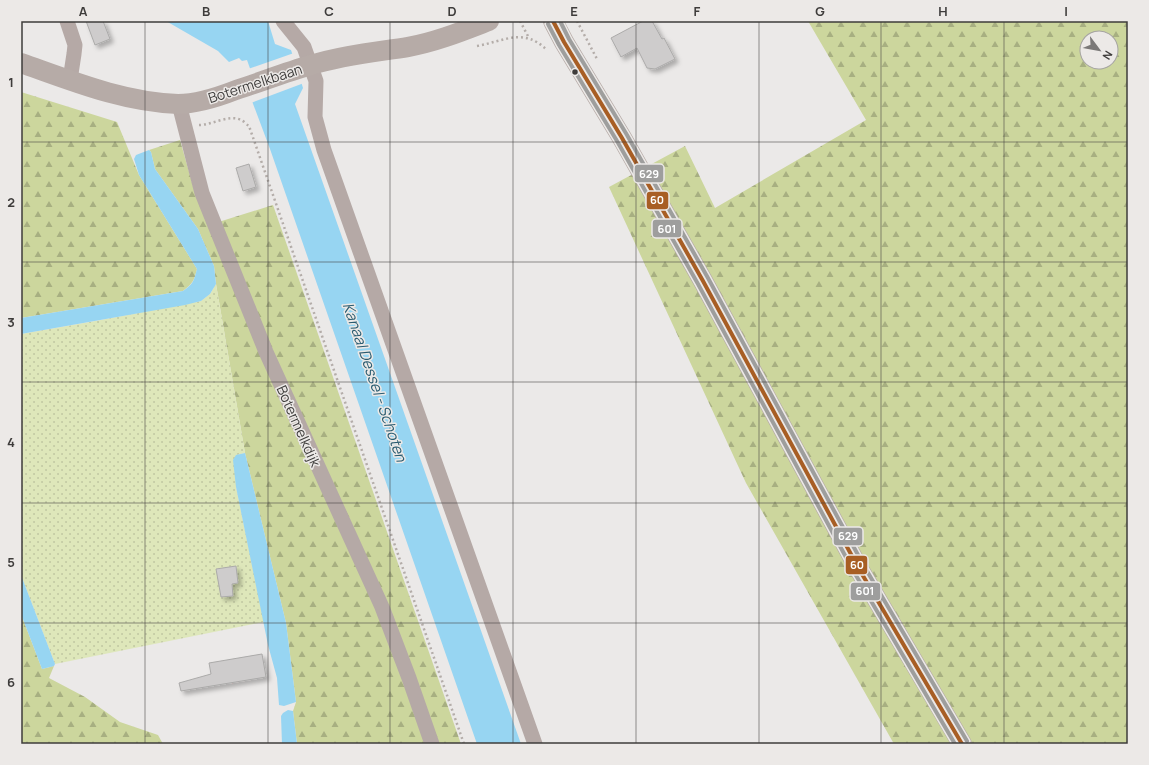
<svg xmlns="http://www.w3.org/2000/svg" width="1149" height="765" viewBox="0 0 1149 765" font-family="Manrope,sans-serif">
	<style>
		.forest { fill: url(#forest-firs); fill-rule: evenodd }
		.garden { fill: url(#garden-dots) }
		.water { fill: #97d5f2 }
		.pier { fill: #ebe9e8 }
		.building { fill: #cecccc; stroke: #abaaa9; filter: url(#shadow) }
		.lines { fill: none; stroke-linecap: round; stroke-linejoin: round }
		.path { stroke: #b4ada9; stroke-width: 2.5; stroke-dasharray: 2 3; stroke-linecap: butt }
		.minor { stroke: #b5a9a6; stroke-width: 15 }
		.major { stroke: #b6aba7; stroke-width: 20 }
		.bus-1-casing { stroke: #ece9e7; stroke-width: 7 }
		.bus-2-casing { stroke: #ece9e7; stroke-width: 7 }
		.bus-3-casing { stroke: #ece9e7; stroke-width: 7 }
		.bus-1 { stroke: #a85e24; stroke-width: 4 }
		.bus-2 { stroke: #9e9e9d; stroke-width: 4 }
		.bus-3 { stroke: #9e9e9d; stroke-width: 4 }
		.grid { fill: none; stroke: #3e3c3b; stroke-width: 1; stroke-opacity: 0.55 }
		.bus-dot { fill: #3e3c3b; stroke: #ece9e7; stroke-width: 1.5 }
		.labels { text-anchor: middle; dominant-baseline: central; stroke-width: 3; stroke-linejoin: round; paint-order: stroke }
		.street-label { font-size: 14px; fill: #3e3c3b; stroke: #ece9e7 }
		.water-label { font-size: 15px; font-style: italic; fill: #2a5c71; stroke: #ece9e7 }
		.line-badge { stroke: #ece9e7; stroke-width: 1.5 }
		.badge-label { font-size: 11px; text-anchor: middle; font-weight: bold; fill: #fff }
		.neatline { fill: none; stroke: #3e3c3b; stroke-width: 1.5 }
		.grid-label { font-size: 13px; text-anchor: middle; font-weight: bold; fill: #3e3c3b }
	</style>
	<defs>
		<pattern id="forest-firs" width="22" height="20" patternUnits="userSpaceOnUse"><rect width="22" height="20" fill="#ccd69d"/><path d="M5 1l3.5 6h-7zM16 11l3.5 6h-7z" fill="#a7af81"/></pattern>
		<pattern id="garden-dots" width="8" height="8" patternUnits="userSpaceOnUse"><rect width="8" height="8" fill="#dee7ba"/><path d="M2 2h.1M6 6h.1" fill="none" stroke="#c0c7a1" stroke-width="1.8" stroke-linecap="round"/></pattern>
		<filter id="shadow"><feDropShadow dx="3.5" dy="3.5" stdDeviation="2" flood-color="#0004"/></filter>
	</defs>
	<rect width="100%" height="100%" fill="#ebe9e8"/>
	<g class="forest">
		<path d="M808,21H1128V744H894L746,483L609,187L685,146L715,208L866,120ZM1087,38H1111V62H1087Z"/>
		<path d="M21,92L117,122L139,175L197,269C194,281 193,283 183,291L21,318Z"/>
		<polygon points="180,140 195,193 209,225 273,205 461,744 297,744 293,711 296,702 286,623 245,453 216,284 214,266 198,229 155,169 151,152 149,150"/>
		<polygon points="21,614 42,669 54,666 49,678 85,697 120,722 158,735 163,744 21,744"/>
	</g>
	<polygon class="garden" points="216,284 245,453 237,455 236,487 264,622 55,664 21,575 21,334 101,320 201,301 210,294"/>
	<g class="water">
		<polygon points="166,21 268,21 275,44 291,50 303,88 295,104 521,744 477,744 270,149 252,101 260,97 247,60 242,61 239,58 229,62 218,51"/>
		<path d="M149,150L151,152L155,169L198,229L214,266L216,284L210,294L201,301L185,305L21,334V318L183,291C193,284 194,281 197,269L139,175L134,159L136,155Z"/>
		<polygon points="245,453 286,623 296,702 284,706 279,705 277,678 268,645 236,487 233,460 236,455"/>
		<polygon points="21,575 55,664 54,666 42,669 21,614"/>
		<polygon points="288,710 293,711 297,744 282,744 281,716 283,713"/>
	</g>
	<polygon class="pier" points="294,53 304,83 251,103 251,99 257,96 248,69"/>
	<g class="building">
		<polygon points="86,21 103,21 110,39 95,45"/>
		<polygon points="643,21 652,21 662,39 664,38 675,59 655,69 647,68 637,48 621,57 611,38"/>
		<polygon points="249,164 256,187 243,191 236,168"/>
		<polygon points="236,566 238,583 232,584 233,596 221,597 216,569"/>
		<polygon points="262,654 266,677 181,691 179,683 211,674 209,663"/>
	</g>
	<g class="lines">
		<g class="path">
			<polyline points="520,21 529,38"/>
			<polyline points="577,21 597,59"/>
			<path d="M477,46C505,41 523,27 547,50"/>
			<path d="M199,125C212,125 229,114 241,120C244,121 247,125 249,126L464,744"/>
		</g>
		<g class="minor">
			<polyline points="67,21 75,45 74,54 70,80"/>
			<polyline points="283,21 304,47 316,81 315,117 324,150 535,744"/>
			<polyline points="179,104 202,193 266,352 382,607 409,678 432,744"/>
		</g>
		<g class="major">
			<polyline points="553,21 564,42 622,138 703,281 859,569 962,744"/>
			<path d="M21,63C72,81 123,102 178,104C198,104 218,97 236,90C261,82 286,72 311,65C343,55 376,52 408,47C436,42 463,31 489,21"/>
		</g>
		<g class="bus-1-casing">
			<polyline id="bus-1" points="553,21 564,42 622,138 703,281 859,569 962,744"/>
		</g>
		<g class="bus-2-casing">
			<polyline id="bus-2" points="548,24 559,45 617,141 698,284 854,572 955,744"/>
		</g>
		<g class="bus-3-casing">
			<polyline id="bus-3" points="560,21 569,39 627,135 708,278 864,566 967,741"/>
		</g>
		<use href="#bus-1" class="bus-1"/>
		<use href="#bus-2" class="bus-2"/>
		<use href="#bus-3" class="bus-3"/>
	</g>
	<path class="grid" d="M145,21V744M268,21V744M390,21V744M513,21V744M636,21V744M759,21V744M881,21V744M1004,21V744M21,142H1128M21,262H1128M21,382H1128M21,503H1128M21,623H1128"/>
	<circle class="bus-dot" cx="575" cy="72" r="3.5"/>
	<g class="labels">
		<g class="street-label">
			<text transform="translate(255 83) rotate(-18)">Botermelkbaan</text>
			<text transform="translate(299 426) rotate(66)">Botermelkdijk</text>
		</g>
		<g class="water-label">
			<text transform="translate(375 382) rotate(71)">Kanaal Dessel - Schoten</text>
		</g>
	</g>
	<g class="line-badge">
		<rect x="634" y="164" width="30" height="19" rx="4" fill="#9e9e9d"/>
		<rect x="646" y="191" width="23" height="19" rx="4" fill="#a85e24"/>
		<rect x="652" y="219" width="30" height="19" rx="4" fill="#9e9e9d"/>
		<rect x="833" y="527" width="30" height="19" rx="4" fill="#9e9e9d"/>
		<rect x="845" y="555" width="23" height="20" rx="4" fill="#a85e24"/>
		<rect x="850" y="582" width="31" height="19" rx="4" fill="#9e9e9d"/>
	</g>
	<g class="badge-label">
		<text x="649" y="178">629</text>
		<text x="657" y="204">60</text>
		<text x="667" y="233">601</text>
		<text x="848" y="540">629</text>
		<text x="857" y="569">60</text>
		<text x="865" y="595">601</text>
	</g>
	<rect width="1149" height="765" fill="none" stroke="#ece9e7" stroke-width="44"/>
	<g transform="translate(1099 50) rotate(122)"><circle r="19" fill="#ece9e7" stroke="#a6a4a2"/>
	<path d="M0-3L7 15L0 10L-7 15Z" fill="#7b7978"/>
	<text y="-6" font-size="11" font-weight="bold" text-anchor="middle" fill="#3e3c3b">N</text>
	</g>
	<rect x="22" y="22" width="1105" height="721" class="neatline"/>
	<g class="grid-label">
		<text x="83" y="16">A</text>
		<text x="206" y="16">B</text>
		<text x="329" y="16">C</text>
		<text x="452" y="16">D</text>
		<text x="574" y="16">E</text>
		<text x="697" y="16">F</text>
		<text x="820" y="16">G</text>
		<text x="943" y="16">H</text>
		<text x="1066" y="16">I</text>
		<text x="11" y="87">1</text>
		<text x="11" y="207">2</text>
		<text x="11" y="327">3</text>
		<text x="11" y="447">4</text>
		<text x="11" y="567">5</text>
		<text x="11" y="687">6</text>
	</g>
</svg>
